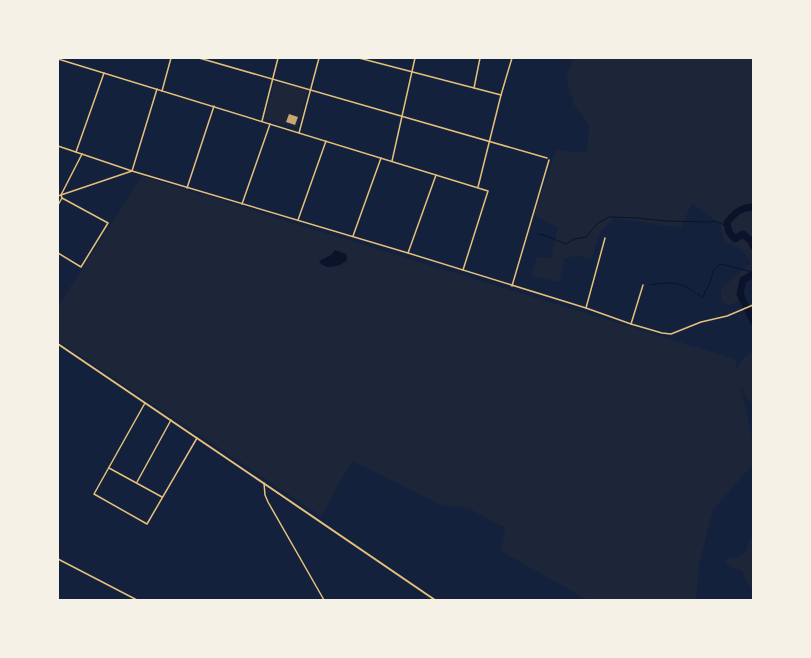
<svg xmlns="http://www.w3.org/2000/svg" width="811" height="658" viewBox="0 0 811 658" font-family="'DM Sans',sans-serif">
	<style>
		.green { fill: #1d2539 }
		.water { fill: #0b132b }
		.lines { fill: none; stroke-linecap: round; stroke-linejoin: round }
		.stream { stroke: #0b132b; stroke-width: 1 }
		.river { stroke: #0b132b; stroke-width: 7 }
		.building { fill: #c6a872 }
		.minor { stroke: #e5c07b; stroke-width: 1.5 }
		.tertiary { stroke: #e5c07b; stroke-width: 2 }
		.secondary { stroke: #e5c07b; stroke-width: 2 }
	</style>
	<rect width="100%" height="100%" fill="#14213d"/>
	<g class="green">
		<path d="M573,58H753V277L744,282C741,287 740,298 736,302C727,310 719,300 721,291C723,285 745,268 751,264L743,250L725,242L720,224L692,203L681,228L615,218L601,230L591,260L577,255L564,259L560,282L531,276L537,257L551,258L558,228L534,215L556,150L587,153L589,124L574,105L566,77Z"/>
		<polygon points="275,81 308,90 297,128 264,119"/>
		<path d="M142,176L202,195L200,193L276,218L735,359L737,371C740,360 742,357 753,352V403L748,400L740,385L753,443V464L713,510L699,565L696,600H587L501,551L505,528L470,509L439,504L352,461L321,516L58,341V306Z"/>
		<path d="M753,530V591L741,570C734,568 727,568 725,560L731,557L736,558L745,553Z"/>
	</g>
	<path class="water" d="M335,250L346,254L347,260C340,267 325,271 319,261L331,255Z"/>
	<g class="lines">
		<g class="stream">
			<polyline points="538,234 544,235 566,244 574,239 586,237 598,223 609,217 637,218 666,221 711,222 715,221 727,226"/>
			<path d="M650,285C675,281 682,282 703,298L705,291L709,285L714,269L721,264L753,272"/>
		</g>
		<g class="river">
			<path d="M753,207C740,208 734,213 727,223L729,232L735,239L743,234L751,241L753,246"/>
			<polyline points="753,274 743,280 740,294 753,321"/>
		</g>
	</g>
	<polygon class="building" points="289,114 298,117 295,125 286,122"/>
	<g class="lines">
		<g class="minor">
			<polyline points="199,58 547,158"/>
			<polyline points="359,58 501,95"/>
			<polyline points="58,59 488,191 463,270"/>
			<polyline points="474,88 480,58"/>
			<polyline points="162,91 171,58"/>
			<polyline points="262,121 278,58"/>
			<polyline points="299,133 319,58"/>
			<polyline points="58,146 132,171 408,253 586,308 631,324 662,333 671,334 701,322 727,316 753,305"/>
			<polyline points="76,152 104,73"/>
			<polyline points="392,161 415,58"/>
			<polyline points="132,171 157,89"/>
			<polyline points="478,187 501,95 512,58"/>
			<polyline points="187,188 214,106"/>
			<polyline points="58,196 132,171"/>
			<polyline points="242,204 270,124"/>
			<polyline points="58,205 62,198 61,195 82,154"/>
			<polyline points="298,220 326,141"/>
			<polyline points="353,236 381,158"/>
			<polyline points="58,253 81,267 108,223 62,198"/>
			<polyline points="408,253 436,175"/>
			<polyline points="512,286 549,160"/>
			<polyline points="586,308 605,238"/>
			<polyline points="631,324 643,285"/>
			<polyline points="145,403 94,494 147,524 197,438"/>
			<polyline points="109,468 162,497"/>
			<polyline points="137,482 171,420"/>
			<polyline points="264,483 265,495 268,502 324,600"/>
			<polyline points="58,559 137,600"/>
		</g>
		<polyline class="tertiary" points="278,493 435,600"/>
		<polyline class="secondary" points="58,344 278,493"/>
	</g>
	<rect width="811" height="658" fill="none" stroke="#f6f1e7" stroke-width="118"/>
</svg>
